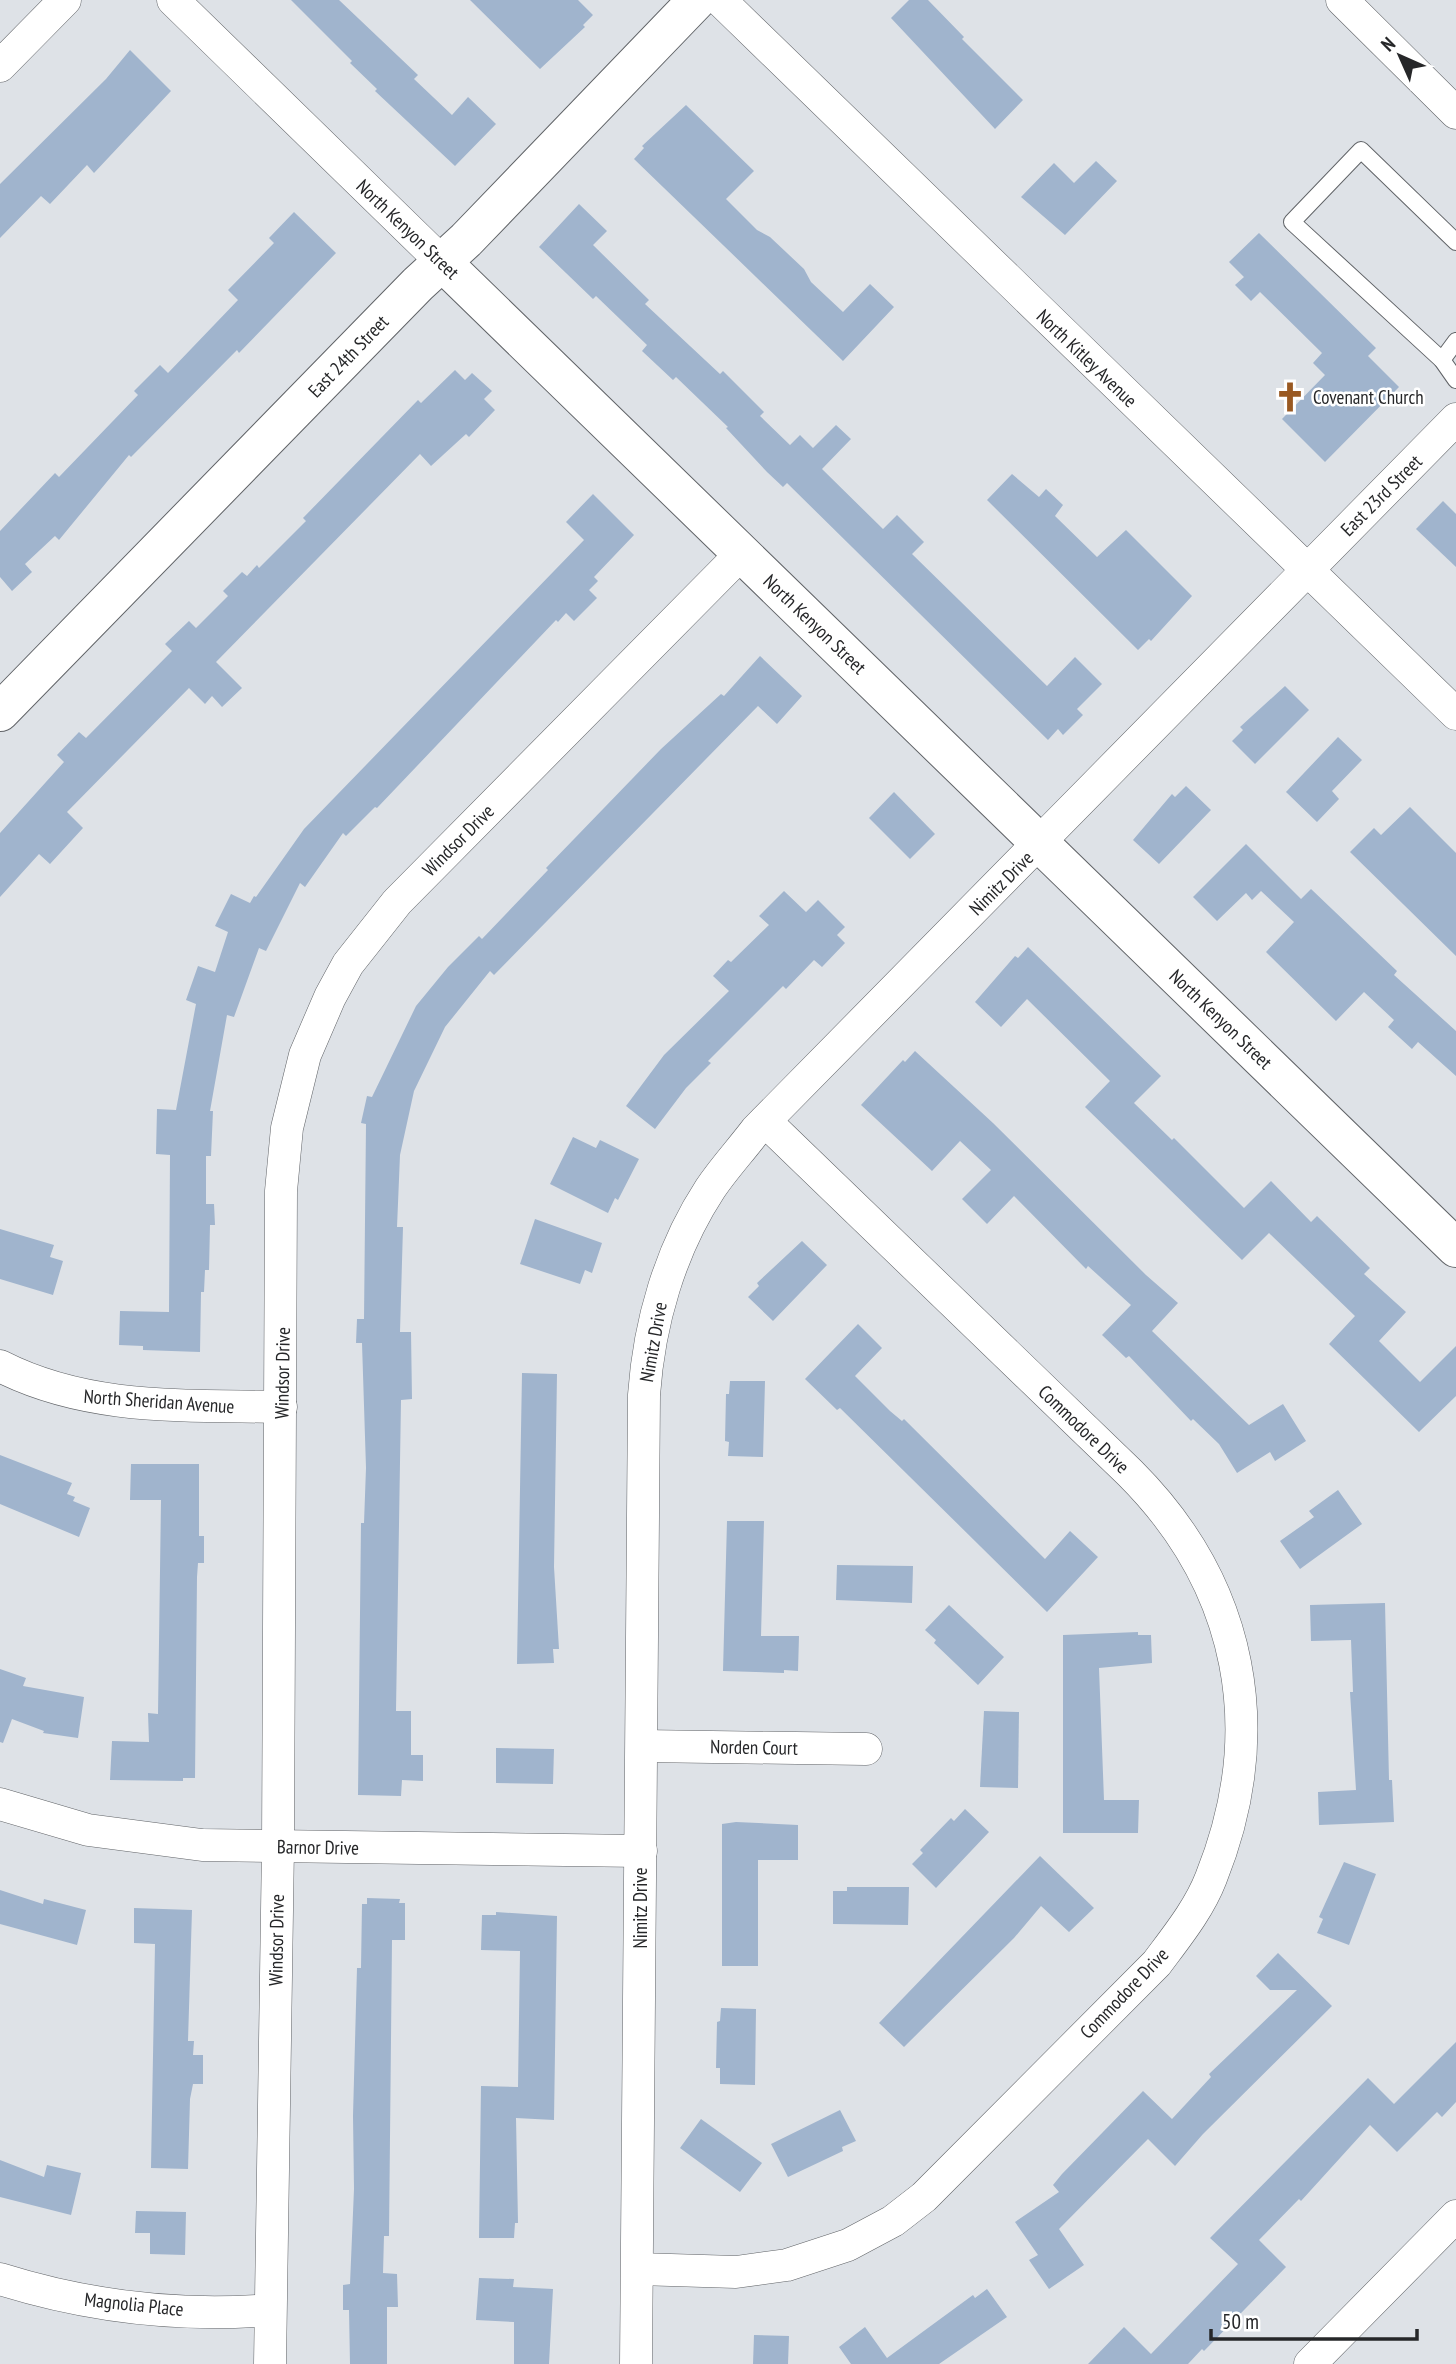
<svg xmlns="http://www.w3.org/2000/svg" width="1456" height="2364" viewBox="0 0 1456 2364" font-family="'PT Sans Narrow',sans-serif">
	<style>
		.building { fill: #a0b4cd }
		.lines { fill: none; stroke-linecap: round; stroke-linejoin: round }
		.lane-casing { stroke: #606367; stroke-width: 18 }
		.street-casing { stroke: #606367; stroke-width: 33 }
		.secondary-casing { stroke: #606367; stroke-width: 40 }
		.lane { stroke: #fff; stroke-width: 16 }
		.street { stroke: #fff; stroke-width: 32 }
		.secondary { stroke: #fff; stroke-width: 38 }
		.labels { text-anchor: middle; dominant-baseline: central; stroke-width: 5; stroke-linejoin: round; paint-order: stroke }
		.street-label { font-size: 19px; fill: #262729; stroke: #fff }
		.poi-label { font-size: 19px; fill: #262729; stroke: #fff; text-anchor: start }
	</style>
	<rect width="100%" height="100%" fill="#dee2e7"/>
	<g class="building">
		<polygon points="291,0 339,0 418,75 414,79 452,115 468,97 496,124 455,166 375,91 377,89 350,63 352,61"/>
		<polygon points="470,0 578,0 593,15 583,25 585,27 540,69"/>
		<polygon points="909,0 928,0 964,37 962,39 1023,100 995,129 891,18"/>
		<polygon points="130,50 171,91 94,173 87,165 50,204 41,196 0,238 0,184 106,79"/>
		<polygon points="686,105 754,171 726,199 757,230 770,237 804,269 811,282 843,312 870,284 894,307 843,361 634,159 644,148 642,146"/>
		<polygon points="1096,161 1117,181 1065,235 1021,197 1054,163 1074,183"/>
		<polygon points="579,204 607,231 593,245 649,300 645,304 720,374 723,371 764,412 760,416 790,445 800,435 813,448 836,425 851,439 822,469 883,529 897,515 924,542 912,554 1047,686 1075,657 1102,684 1077,709 1083,715 1063,735 1058,729 1048,740 787,483 783,487 767,472 726,428 728,427 676,377 673,380 642,351 647,345 596,296 593,299 539,247"/>
		<polygon points="294,212 336,253 239,353 237,350 131,457 129,455 59,540 55,536 25,564 32,572 12,591 0,577 0,531 55,473 59,477 138,395 134,391 160,365 168,373 238,300 228,290 274,243 269,238"/>
		<polygon points="1259,233 1376,348 1368,356 1399,387 1325,462 1282,419 1325,375 1313,363 1322,353 1260,292 1251,301 1235,285 1244,277 1229,262"/>
		<polygon points="455,370 465,380 472,373 492,391 484,399 495,410 469,437 466,434 431,466 420,454 216,662 242,688 222,707 212,696 205,704 189,688 67,812 83,828 50,864 39,854 0,897 0,833 64,762 57,755 79,732 86,738 172,651 165,644 189,621 196,628 228,596 223,591 242,572 247,576 257,565 259,568 306,521 303,518 418,400 421,403"/>
		<polygon points="1012,474 1039,497 1046,489 1063,505 1055,516 1097,557 1126,530 1192,596 1151,641 1149,639 1138,650 987,500"/>
		<polygon points="593,494 634,535 594,577 598,581 589,590 597,598 574,621 566,613 558,622 556,620 377,808 375,807 346,836 343,833 305,887 300,883 266,951 259,948 234,1017 227,1015 210,1111 213,1111 211,1156 206,1156 206,1204 214,1204 215,1225 210,1225 209,1270 205,1270 204,1292 201,1292 200,1352 143,1350 143,1346 119,1345 120,1311 169,1312 170,1155 156,1154 157,1109 176,1110 196,1004 186,1000 198,966 215,972 228,932 215,926 231,894 250,903 254,896 256,897 304,829 584,540 566,522"/>
		<polygon points="1443,501 1456,514 1456,567 1416,529"/>
		<polygon points="760,656 802,696 777,724 758,706 494,975 490,971 445,1027 414,1091 400,1155 397,1227 403,1227 400,1332 411,1332 412,1399 401,1400 396,1711 411,1711 411,1755 423,1755 423,1781 402,1780 401,1796 358,1795 361,1523 364,1523 366,1468 362,1343 356,1343 357,1319 364,1319 366,1124 361,1123 367,1096 372,1097 416,1006 448,967 479,936 482,939 548,870 546,868 661,749 721,694 724,696"/>
		<polygon points="1285,686 1309,710 1255,764 1232,741 1243,730 1240,727"/>
		<polygon points="1338,737 1362,760 1332,791 1339,799 1317,822 1286,792"/>
		<polygon points="1186,786 1211,810 1159,864 1133,840 1172,794 1175,797"/>
		<polygon points="894,792 935,834 910,859 869,818"/>
		<polygon points="1410,807 1456,853 1456,956 1350,852 1374,828 1381,835"/>
		<polygon points="1246,844 1301,899 1311,889 1397,971 1394,975 1456,1031 1456,1076 1418,1042 1412,1049 1388,1027 1394,1020 1364,992 1336,1021 1266,952 1294,922 1261,891 1252,900 1246,893 1217,921 1193,897"/>
		<polygon points="784,891 806,912 818,900 845,927 837,935 845,943 822,967 814,960 786,989 783,986 708,1061 711,1063 686,1088 655,1129 626,1106 664,1055 729,991 713,976 728,960 731,962 769,925 759,916"/>
		<polygon points="1028,947 1161,1076 1134,1103 1172,1140 1174,1138 1244,1208 1271,1181 1311,1222 1317,1216 1370,1268 1364,1274 1406,1312 1379,1341 1420,1382 1456,1346 1456,1396 1419,1432 1329,1344 1355,1316 1269,1233 1242,1260 1085,1107 1110,1081 1027,999 1001,1027 975,1002 1015,956 1018,958"/>
		<polygon points="915,1051 993,1123 1146,1275 1178,1303 1152,1331 1249,1425 1283,1404 1306,1441 1275,1461 1270,1452 1237,1473 1219,1444 1193,1419 1191,1421 1129,1356 1126,1358 1102,1335 1131,1305 1088,1266 1086,1269 1014,1196 987,1224 962,1199 991,1170 960,1141 932,1171 861,1105 903,1060 905,1062"/>
		<polygon points="573,1137 596,1148 600,1140 639,1159 618,1200 615,1198 608,1213 550,1184"/>
		<polygon points="535,1219 602,1243 592,1273 585,1270 580,1284 520,1264"/>
		<polygon points="0,1229 54,1245 50,1257 63,1261 53,1295 0,1279"/>
		<polygon points="802,1241 827,1265 773,1321 748,1297 759,1286 757,1283"/>
		<polygon points="858,1324 882,1348 855,1376 890,1411 902,1421 904,1419 1045,1559 1070,1531 1098,1557 1047,1612 840,1408 837,1410 805,1379"/>
		<polygon points="522,1373 557,1374 554,1567 559,1649 553,1649 554,1663 517,1664"/>
		<polygon points="730,1381 765,1381 763,1457 728,1456 729,1442 725,1441 726,1394 729,1394"/>
		<polygon points="0,1455 72,1483 67,1494 75,1497 73,1501 90,1508 79,1537 0,1504"/>
		<polygon points="131,1464 199,1464 199,1536 204,1536 204,1563 198,1563 197,1577 195,1778 183,1778 183,1781 110,1780 112,1741 149,1742 148,1713 158,1714 161,1500 130,1500"/>
		<polygon points="1338,1490 1362,1524 1300,1569 1280,1541 1314,1517 1309,1511"/>
		<polygon points="727,1521 764,1521 761,1636 799,1636 798,1671 784,1670 784,1673 723,1671"/>
		<polygon points="837,1565 913,1566 912,1603 836,1600"/>
		<polygon points="1385,1603 1389,1780 1392,1780 1394,1822 1319,1825 1318,1792 1356,1790 1350,1692 1353,1692 1351,1640 1311,1641 1310,1605"/>
		<polygon points="949,1605 1004,1657 978,1685 934,1643 936,1640 925,1630"/>
		<polygon points="1138,1632 1138,1635 1151,1635 1152,1663 1099,1668 1104,1800 1139,1800 1138,1833 1063,1833 1063,1635"/>
		<polygon points="0,1669 26,1678 23,1686 84,1697 78,1738 43,1733 44,1731 12,1719 3,1743 0,1742"/>
		<polygon points="984,1711 1019,1712 1018,1788 980,1787"/>
		<polygon points="496,1748 554,1749 553,1784 496,1783"/>
		<polygon points="965,1809 989,1832 936,1888 912,1864 923,1853 920,1850 951,1818 954,1821"/>
		<polygon points="736,1822 798,1825 798,1860 758,1860 758,1966 722,1966 722,1824"/>
		<polygon points="1040,1856 1094,1908 1069,1932 1041,1906 1014,1938 904,2047 879,2023"/>
		<polygon points="1344,1862 1376,1874 1349,1945 1317,1933 1323,1919 1319,1917"/>
		<polygon points="847,1887 909,1887 908,1925 833,1924 833,1891 847,1891"/>
		<polygon points="0,1890 43,1904 44,1899 86,1910 77,1945 0,1924"/>
		<polygon points="367,1898 400,1899 399,1903 405,1903 405,1940 392,1940 389,2236 384,2236 383,2273 397,2274 398,2307 387,2307 387,2364 350,2364 349,2310 343,2310 343,2285 350,2284 354,2189 353,2116 357,1968 361,1968 362,1904 367,1904"/>
		<polygon points="134,1908 192,1910 188,2041 194,2041 193,2055 203,2055 203,2084 193,2084 190,2099 188,2169 151,2168 155,1944 134,1943"/>
		<polygon points="496,1912 557,1916 554,2120 516,2118 518,2223 515,2223 514,2238 479,2238 481,2086 518,2087 520,1951 481,1950 482,1915 496,1915"/>
		<polygon points="1278,1953 1332,2006 1203,2134 1175,2166 1148,2139 1059,2229 1084,2265 1049,2289 1029,2260 1038,2255 1015,2222 1059,2192 1053,2185 1062,2174 1143,2091 1172,2119 1211,2077 1209,2074 1297,1990 1270,1990 1256,1976"/>
		<polygon points="721,2008 756,2009 755,2085 720,2084 720,2068 716,2068 717,2022 720,2021"/>
		<polygon points="1456,2042 1456,2102 1442,2117 1437,2112 1397,2152 1370,2125 1301,2201 1299,2199 1259,2240 1286,2267 1204,2351 1202,2349 1188,2364 1088,2364 1124,2327 1151,2354 1238,2264 1210,2238 1368,2078 1394,2104"/>
		<polygon points="840,2110 856,2141 842,2147 843,2151 788,2177 771,2144"/>
		<polygon points="701,2119 762,2163 740,2192 680,2148"/>
		<polygon points="0,2160 44,2177 47,2165 81,2173 71,2215 0,2197"/>
		<polygon points="136,2211 186,2212 185,2255 150,2254 150,2233 135,2233"/>
		<polygon points="479,2278 514,2279 513,2287 553,2289 549,2364 514,2364 514,2322 476,2320"/>
		<polygon points="987,2289 1007,2317 939,2364 851,2364 839,2347 865,2327 887,2358 973,2295 975,2298"/>
		<polygon points="754,2335 789,2336 788,2364 753,2364"/>
	</g>
	<g class="lines">
		<g class="lane-casing">
			<g id="lane">
				<polyline points="1456,242 1361,150 1292,222 1442,360 1456,380"/>
				<polyline points="1442,360 1456,341"/>
			</g>
		</g>
		<g class="street-casing">
			<g id="street">
				<polyline points="173,0 441,261"/>
				<polyline points="720,0 1456,714"/>
				<polyline points="1342,0 1456,113"/>
				<polyline points="0,66 65,0"/>
				<path d="M0,1366C88,1411 185,1405 281,1407"/>
				<polyline points="642,1746 866,1749"/>
				<polyline points="0,1804 88,1830 202,1845 641,1851"/>
				<path d="M638,2269L736,2272L787,2265L848,2245L893,2221L924,2197L1157,1963C1177,1936 1199,1909 1211,1878C1270,1731 1243,1586 1130,1473L765,1121"/>
				<path d="M0,2279C86,2306 179,2317 270,2310"/>
				<polyline points="270,2364 278,1846 281,1191 287,1128 305,1055 330,997 348,964 397,902 742,553"/>
				<path d="M636,2364L644,1395C649,1323 670,1250 710,1189C724,1168 741,1150 756,1130L1456,419"/>
				<polyline points="1310,2364 1456,2216"/>
			</g>
		</g>
		<g class="secondary-casing">
			<g id="secondary">
				<polyline points="441,261 1456,1248"/>
				<polyline points="0,712 418,284 466,240 697,0"/>
			</g>
		</g>
		<use href="#lane" class="lane"/>
		<use href="#street" class="street"/>
		<use href="#secondary" class="secondary"/>
	</g>
	<defs>
		<g id="church-bare" transform="scale(2.415)"><path d="M-1.2-6h2.4v3.5h3.3v2.4h-3.3V6h-2.4V-.1h-3.3v-2.4h3.3Z" fill="#995922" stroke="#fff" stroke-width="2.5" paint-order="stroke"/></g>
	</defs>
	<g fill-rule="evenodd">
		<use href="#church-bare" x="1290" y="397"/>
	</g>
	<g class="labels">
		<g class="street-label">
			<text transform="translate(408 229) rotate(44)">North Kenyon Street</text>
			<text transform="translate(348 356) rotate(-46)">East 24th Street</text>
			<text transform="translate(1087 358) rotate(44)">North Kitley Avenue</text>
			<text transform="translate(1381 495) rotate(-45)">East 23rd Street</text>
			<text transform="translate(815 624) rotate(44)">North Kenyon Street</text>
			<text transform="translate(458 840) rotate(-45)">Windsor Drive</text>
			<text transform="translate(1001 883) rotate(-45)">Nimitz Drive</text>
			<text transform="translate(1221 1019) rotate(44)">North Kenyon Street</text>
			<text transform="translate(653 1342) rotate(-80)">Nimitz Drive</text>
			<text transform="translate(282 1373) rotate(-89)">Windsor Drive</text>
			<text transform="translate(159 1401) rotate(4)">North Sheridan Avenue</text>
			<text transform="translate(1084 1429) rotate(44)">Commodore Drive</text>
			<text transform="translate(754 1747) rotate(1)">Norden Court</text>
			<text transform="translate(318 1847) rotate(1)">Barnor Drive</text>
			<text transform="translate(640 1908) rotate(-90)">Nimitz Drive</text>
			<text transform="translate(276 1940) rotate(-89)">Windsor Drive</text>
			<text transform="translate(1124 1993) rotate(-46)">Commodore Drive</text>
			<text transform="translate(134 2304) rotate(6)">Magnolia Place</text>
		</g>
		<g class="poi-label">
			<text x="1313" y="397">Covenant Church</text>
		</g>
	</g>
	<g transform="translate(1400 56) rotate(315)" stroke="#ffffff" stroke-width="5" paint-order="stroke">
	<path d="M0-5L12 26L0 18L-12 26Z" fill="#262729"/>
	<text y="-10" font-size="19" font-weight="bold" text-anchor="middle" fill="#262729">N</text>
	</g>
	<path d="M1211 2329v10h206v-10" fill="none" stroke="#262729" stroke-width="3.5"/>
	<text x="1222" y="2329" font-size="21" fill="#262729" stroke="#ffffff" stroke-width="5" paint-order="stroke">50 m</text>
</svg>
